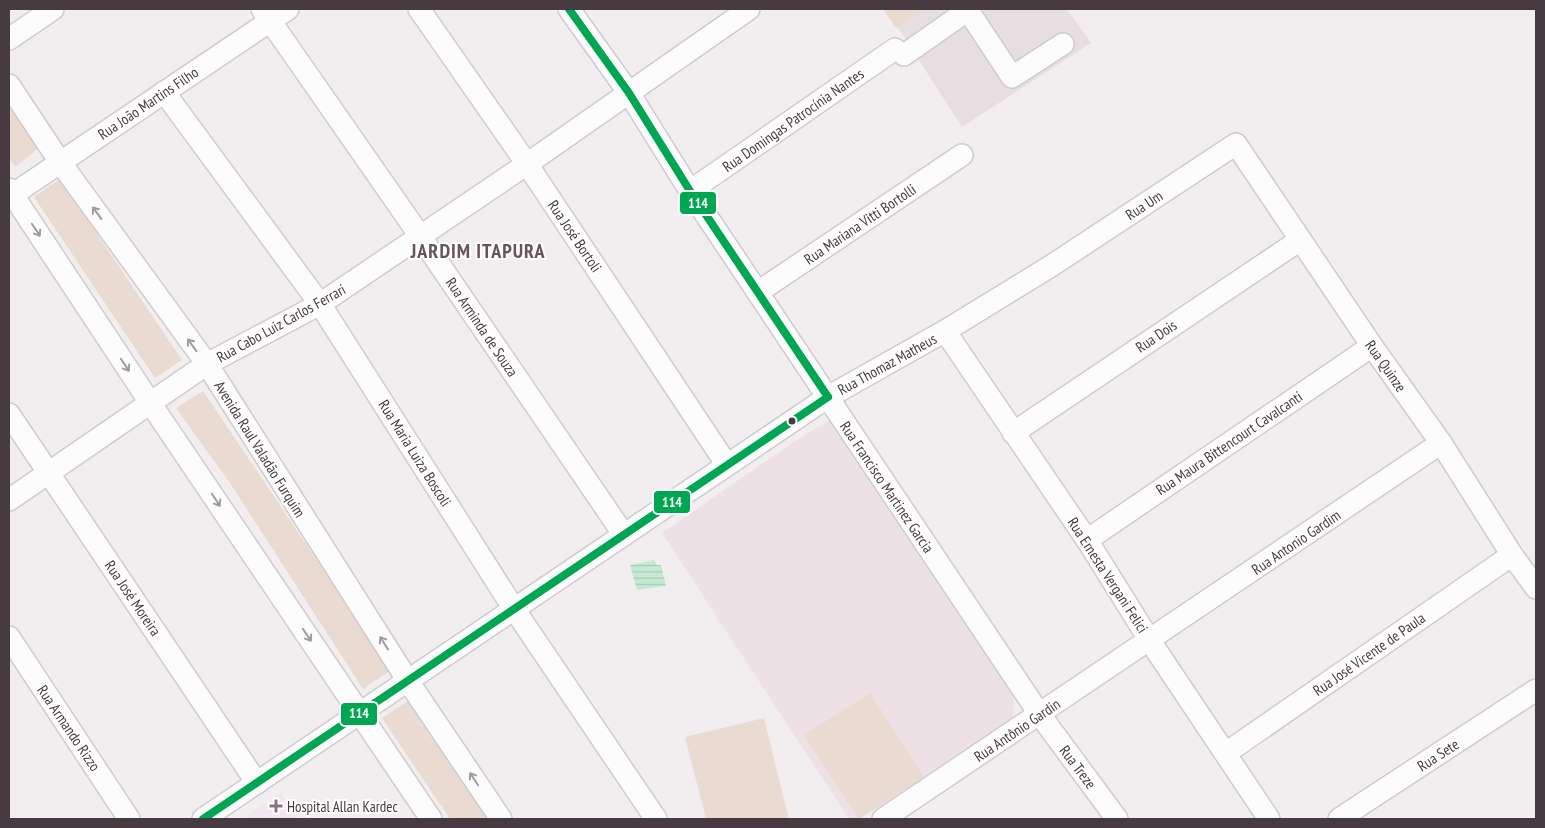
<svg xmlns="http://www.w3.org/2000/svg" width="1545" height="828" viewBox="0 0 1545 828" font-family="'PT Sans Narrow',sans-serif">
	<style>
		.residential { fill: #e7dee1 }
		.education { fill: #eee1e6 }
		.medical { fill: #f2e7f0 }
		.green { fill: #eadbd2 }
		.water { fill: url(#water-rules) }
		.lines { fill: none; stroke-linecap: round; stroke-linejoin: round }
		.minor-casing { stroke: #d0cbcd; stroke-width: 24 }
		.minor { stroke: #fdfcfd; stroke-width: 21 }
		.bus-1-casing { stroke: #fff; stroke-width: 11 }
		.bus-1 { stroke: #00a651; stroke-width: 8 }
		.oneway { stroke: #a29b9e }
		.bus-dot { fill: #473a40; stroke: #fff; stroke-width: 2 }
		.poi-dot { fill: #83797d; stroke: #fff; stroke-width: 2 }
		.labels { text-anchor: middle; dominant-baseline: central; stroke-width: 4; stroke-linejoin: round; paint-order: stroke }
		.street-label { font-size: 15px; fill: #473a40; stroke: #fff }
		.poi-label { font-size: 15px; fill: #473a40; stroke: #fff; text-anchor: start }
		.district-label { font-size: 20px; font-weight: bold; letter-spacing: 1px; fill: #69535c; stroke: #fff }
		.line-badge { stroke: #fff; stroke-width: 2 }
		.badge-label { font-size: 14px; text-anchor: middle; font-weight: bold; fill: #fff }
	</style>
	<defs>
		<pattern id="water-rules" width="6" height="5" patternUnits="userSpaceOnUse" patternTransform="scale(1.25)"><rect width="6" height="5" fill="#c4ead2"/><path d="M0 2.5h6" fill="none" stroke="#aac9b5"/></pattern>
	</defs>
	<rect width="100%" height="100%" fill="#f2eeef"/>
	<polygon class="residential" points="886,9 1067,9 1091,43 962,127"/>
	<polygon class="education" points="830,420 1013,694 1014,711 1012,720 859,819 849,819 662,533 804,435"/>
	<polygon class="medical" points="281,793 299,819 242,819"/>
	<g class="green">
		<polygon points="883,9 924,9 896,28"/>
		<polygon points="9,103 39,148 15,167 9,158"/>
		<polygon points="60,179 182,360 155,378 34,197"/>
		<polygon points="203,391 391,670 363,689 230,483 176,408"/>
		<polygon points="870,693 924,777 859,819 804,735"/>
		<polygon points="411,699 492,819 450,819 382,718"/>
		<polygon points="764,718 789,819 706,819 685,737"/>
	</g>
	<polygon class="water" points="654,560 657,565 661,565 666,586 637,590 630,565"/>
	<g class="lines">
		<g class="minor-casing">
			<g id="minor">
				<polyline points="262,9 420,236 624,535"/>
				<polyline points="419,9 527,164 727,465"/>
				<polyline points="569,9 629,93 690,191 1040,715 1117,819"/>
				<polyline points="967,9 1012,77 1063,44"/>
				<polyline points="9,39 53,9"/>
				<polyline points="904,55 968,10"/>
				<polyline points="9,85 60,162 207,364 408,681 501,819"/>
				<polyline points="164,92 320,304 514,609 656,819"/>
				<polyline points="9,189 151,404 431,819"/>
				<polyline points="690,191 895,49"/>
				<polyline points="9,197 288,9"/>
				<polyline points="758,292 962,155"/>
				<polyline points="945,331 1087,540 1150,641 1269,819"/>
				<polyline points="9,414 257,783"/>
				<polyline points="1013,433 1300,240"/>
				<polyline points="9,500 207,364 320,304 527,164 749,9"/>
				<polyline points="1087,540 1372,346"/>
				<polyline points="9,637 129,819"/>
				<polyline points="1226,753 1512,555"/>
				<polyline points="203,819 828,397 945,331 1051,266 1236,144 1372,346 1441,443 1512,555 1536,588"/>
				<polyline points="883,819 1441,443"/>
				<polyline points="1339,819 1536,690"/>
			</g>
		</g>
		<use href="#minor" class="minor"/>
		<g class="bus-1-casing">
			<g id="bus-1">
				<polyline points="569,9 629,93 690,191 828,397"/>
				<polyline points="203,819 828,397"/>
			</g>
		</g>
		<use href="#bus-1" class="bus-1"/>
	</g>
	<defs><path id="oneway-shaft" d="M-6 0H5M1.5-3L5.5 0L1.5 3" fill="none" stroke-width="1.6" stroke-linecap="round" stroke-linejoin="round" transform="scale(1.25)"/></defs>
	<g class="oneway">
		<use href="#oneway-shaft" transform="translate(97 213) rotate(-126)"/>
		<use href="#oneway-shaft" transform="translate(36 230) rotate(56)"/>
		<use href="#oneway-shaft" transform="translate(192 345) rotate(-126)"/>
		<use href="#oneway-shaft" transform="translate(125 365) rotate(56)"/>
		<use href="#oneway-shaft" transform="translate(216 500) rotate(56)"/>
		<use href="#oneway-shaft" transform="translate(307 635) rotate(56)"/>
		<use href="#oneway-shaft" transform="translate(384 643) rotate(-122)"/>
		<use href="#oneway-shaft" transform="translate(474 779) rotate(-124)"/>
	</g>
	<circle class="bus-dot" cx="792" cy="421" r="4.5"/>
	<path class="poi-dot" d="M273.5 798.5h5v5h5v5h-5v5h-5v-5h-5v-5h5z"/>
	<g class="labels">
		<g class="street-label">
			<text transform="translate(148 103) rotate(-34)">Rua João Martins Filho</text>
			<text transform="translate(793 120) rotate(-35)">Rua Domingas Patrocínia Nantes</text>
			<text transform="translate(1144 205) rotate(-33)">Rua Um</text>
			<text transform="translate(860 224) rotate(-34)">Rua Mariana Vitti Bortolli</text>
			<text transform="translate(575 236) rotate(56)">Rua José Bortoli</text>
			<text transform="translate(281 323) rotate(-29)">Rua Cabo Luiz Carlos Ferrari</text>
			<text transform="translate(482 327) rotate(56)">Rua Arminda de Souza</text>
			<text transform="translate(1156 336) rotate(-34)">Rua Dois</text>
			<text transform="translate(887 364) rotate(-29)">Rua Thomaz Matheus</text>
			<text transform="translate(1386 366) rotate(55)">Rua Quinze</text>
			<text transform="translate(1229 443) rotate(-34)">Rua Maura Bittencourt Cavalcanti</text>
			<text transform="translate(260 449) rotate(58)">Avenida Raul Valadão Furquim</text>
			<text transform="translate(415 453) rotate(58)">Rua Maria Luiza Boscoli</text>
			<text transform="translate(887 487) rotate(56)">Rua Francisco Martinez Garcia</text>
			<text transform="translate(1296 542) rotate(-34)">Rua Antonio Gardim</text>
			<text transform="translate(1108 575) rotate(57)">Rua Ernesta Vergani Felici</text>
			<text transform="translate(133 598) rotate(56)">Rua José Moreira</text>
			<text transform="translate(1369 654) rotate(-35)">Rua José Vicente de Paula</text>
			<text transform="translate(69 728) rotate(56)">Rua Armando Rizzo</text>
			<text transform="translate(1017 730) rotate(-34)">Rua Antônio Gardin</text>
			<text transform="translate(1438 755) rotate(-33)">Rua Sete</text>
			<text transform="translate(1078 767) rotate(53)">Rua Treze</text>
		</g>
		<g class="poi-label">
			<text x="287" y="806">Hospital Allan Kardec</text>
		</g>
		<g class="district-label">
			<text x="478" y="251">JARDIM ITAPURA</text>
		</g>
	</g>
	<g class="line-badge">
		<rect x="679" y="191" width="38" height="24" rx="5" fill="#00a651"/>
		<rect x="653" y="490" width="38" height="24" rx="5" fill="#00a651"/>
		<rect x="340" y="702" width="38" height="24" rx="5" fill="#00a651"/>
	</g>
	<g class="badge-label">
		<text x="698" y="208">114</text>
		<text x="672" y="507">114</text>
		<text x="359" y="718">114</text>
	</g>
	<rect width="1545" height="828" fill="none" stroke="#473a40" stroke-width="20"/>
</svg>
